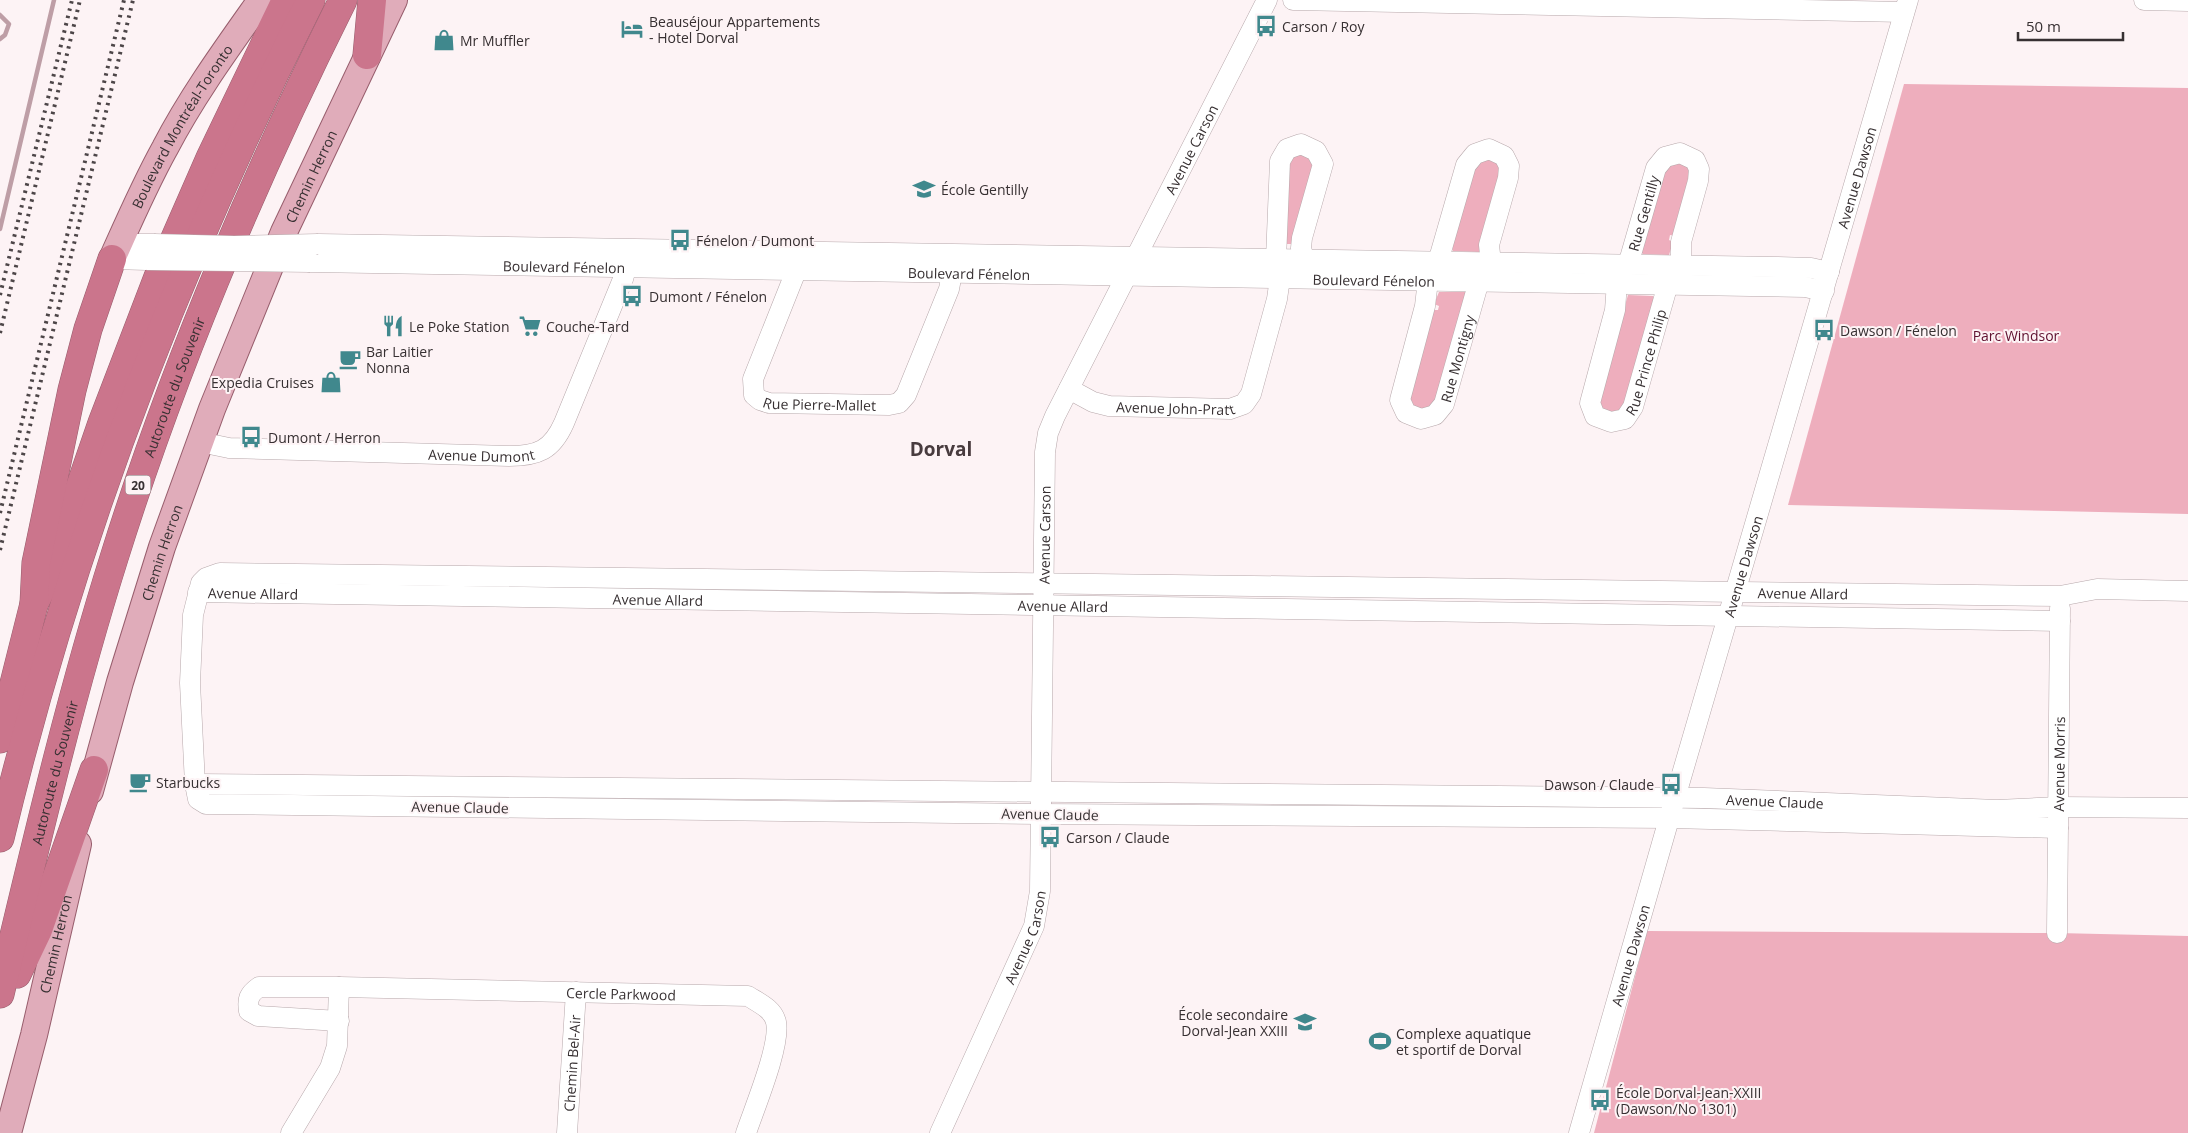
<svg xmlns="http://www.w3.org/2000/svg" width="2188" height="1133" viewBox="0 0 2188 1133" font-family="'Open Sans',sans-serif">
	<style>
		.green { fill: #eeaebd }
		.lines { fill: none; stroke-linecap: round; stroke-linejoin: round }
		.stream { stroke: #be9ea6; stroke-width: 4.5 }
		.minor-casing { stroke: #b7a8ab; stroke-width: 21 }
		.major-casing { stroke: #975d6c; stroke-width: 28 }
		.highway-casing { stroke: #975d6c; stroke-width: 29 }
		.minor { stroke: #fff; stroke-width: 20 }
		.major { stroke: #e0acba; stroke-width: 26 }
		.highway { stroke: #cb758c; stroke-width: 28 }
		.rail { stroke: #4d4648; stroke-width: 4; stroke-dasharray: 2.5 5; stroke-linecap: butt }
		.minor-bridge-casing { stroke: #b7a8ab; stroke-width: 21; stroke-linecap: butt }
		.minor-bridge { stroke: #fff; stroke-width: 20 }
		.labels { text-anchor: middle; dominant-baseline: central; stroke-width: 4; stroke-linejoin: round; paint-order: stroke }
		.shield { fill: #fdf3f5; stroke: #726a6c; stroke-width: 1 }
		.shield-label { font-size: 12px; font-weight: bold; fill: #373032 }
		.poi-label { font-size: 14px; fill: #373032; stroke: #fdf3f5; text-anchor: start }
		.street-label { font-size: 14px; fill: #373032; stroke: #fdf3f5 }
		.park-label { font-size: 14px; fill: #5f102f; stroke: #fdf3f5 }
		.district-label { font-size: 19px; font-weight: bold; fill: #483b3e; stroke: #fdf3f5 }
	</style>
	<rect width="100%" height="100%" fill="#fdf3f5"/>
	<g class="green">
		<polygon points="1904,84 2188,88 2188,514 1788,505"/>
		<polygon points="1297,153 1310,157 1314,172 1291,244 1285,244 1287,166"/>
		<polygon points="1493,159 1501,167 1479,252 1453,251 1452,248 1473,168 1480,160"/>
		<polygon points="1683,163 1690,170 1675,236 1670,235 1669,240 1673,242 1669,255 1643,254 1641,252 1663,172 1670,164"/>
		<polygon points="1439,292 1466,292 1436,402 1426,411 1410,405 1409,391 1433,310 1438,310 1439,306 1434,304"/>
		<polygon points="1628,295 1653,296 1655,299 1626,405 1620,412 1603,411 1599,403 1599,395"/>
		<polygon points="1647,931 2057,933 2188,936 2188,1133 1594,1133"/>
	</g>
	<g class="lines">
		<g class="stream">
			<polyline points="0,15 9,24 5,35 0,39"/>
			<polyline points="0,229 54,0"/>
		</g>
		<g class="minor-casing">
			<g id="minor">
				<polyline points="1293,0 1904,12"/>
				<polyline points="2144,0 2188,1"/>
				<polyline points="119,244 154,244"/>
				<polyline points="318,244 1777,267 1811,268 1829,272"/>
				<polyline points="112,259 147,260"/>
				<polyline points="1276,259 1280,161 1287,149 1301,144 1316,151 1323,164 1302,238 1301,248 1304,259"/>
				<path id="s1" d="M800,261L753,379L754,395L760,400L769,403L889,405L899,403L906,395L949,289L952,273"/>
				<path id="s2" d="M310,262L1805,287L1824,291"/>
				<polyline points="1438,262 1466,165 1475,154 1489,149 1504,156 1509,166 1508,178 1489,245 1491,263"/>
				<path id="s3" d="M1628,265L1656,168L1665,157L1680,153L1695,160L1699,169L1698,181L1681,242V266"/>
				<path id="s4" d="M1428,280L1425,306L1400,400L1406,413L1421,419L1435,415L1444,404L1479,281"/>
				<path id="s5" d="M1617,283L1615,310L1590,403L1595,416L1611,422L1625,419L1633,407L1668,284"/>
				<path id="s6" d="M1069,389L1093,402L1109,406L1230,409L1244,404L1251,394L1277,299L1280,278"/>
				<path id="s7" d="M200,442L229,448L509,456C538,456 552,450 564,423L623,279L629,257"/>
				<path id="s8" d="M198,592L2060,621"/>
				<path id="s9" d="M195,784L1704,798L1997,810L2058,807L2188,808"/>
				<path id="s10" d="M2058,828L1670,818L1041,814L206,804L198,799L195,784L190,683L193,615L201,583L206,578L220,573L2060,596L2097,589L2188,591"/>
				<path id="s11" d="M2057,933L2060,608"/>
				<path d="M339,987H259C249,994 247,999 249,1011L258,1016L339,1021"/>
				<path id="s12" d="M291,1133L330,1068L337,1046L339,987L748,996C759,1003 773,1009 776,1022C781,1045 754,1109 746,1133"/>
				<path id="s13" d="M567,1133L576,992"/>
				<path id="s14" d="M940,1133L1034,926L1040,891L1045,452L1048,433L1055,416L1267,0"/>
				<path id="s15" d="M1579,1133L1675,798L1908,0"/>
			</g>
		</g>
		<g class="major-casing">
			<g id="major">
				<path id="s16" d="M112,259C129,221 145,184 165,148C192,96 227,48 261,0"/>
				<path id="s17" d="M90,791L120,682L162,547L212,409L284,232L394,0"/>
				<path id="s18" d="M8,1133L34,1035L78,844"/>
			</g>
		</g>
		<g class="highway-casing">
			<g id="highway">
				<polyline points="367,55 372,0"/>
				<polyline points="34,604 52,568 102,423 158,277 210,158 286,0"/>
				<polyline points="0,739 34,604 36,563 72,390 88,329 112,259"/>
				<path d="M0,838C70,547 176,267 311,0"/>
				<polyline points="17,974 38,930 94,770"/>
				<path id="s19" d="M0,994C35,848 69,701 114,558C174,366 253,180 343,0"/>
			</g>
		</g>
		<use href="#minor" class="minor"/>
		<use href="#major" class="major"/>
		<use href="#highway" class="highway"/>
		<g class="rail">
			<polyline points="0,295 72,0"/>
			<polyline points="0,333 80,0"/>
			<polyline points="0,513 124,0"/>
			<polyline points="0,550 133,0"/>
		</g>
		<g class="minor-bridge-casing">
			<g id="minor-bridge">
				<polyline points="154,244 234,246 318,244"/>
				<polyline points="147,260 310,262"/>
			</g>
		</g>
		<use href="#minor-bridge" class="minor-bridge"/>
	</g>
	<defs>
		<g id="bus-bare" transform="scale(1.725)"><path d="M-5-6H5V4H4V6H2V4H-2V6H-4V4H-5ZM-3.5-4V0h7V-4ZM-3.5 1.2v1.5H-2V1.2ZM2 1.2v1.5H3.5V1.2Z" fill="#40888d" stroke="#fdf3f5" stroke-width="2.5" paint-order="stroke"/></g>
		<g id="hotel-bare" transform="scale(1.725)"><path d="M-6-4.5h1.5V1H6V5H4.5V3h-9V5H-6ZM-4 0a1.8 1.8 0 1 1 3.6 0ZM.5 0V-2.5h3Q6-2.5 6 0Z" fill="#40888d" stroke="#fdf3f5" stroke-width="2.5" paint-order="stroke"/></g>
		<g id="shop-bare" transform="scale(1.725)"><path d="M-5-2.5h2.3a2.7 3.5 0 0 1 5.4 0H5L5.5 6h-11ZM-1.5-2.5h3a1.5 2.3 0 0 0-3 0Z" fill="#40888d" stroke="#fdf3f5" stroke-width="2.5" paint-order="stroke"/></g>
		<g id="school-bare" transform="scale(1.725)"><path d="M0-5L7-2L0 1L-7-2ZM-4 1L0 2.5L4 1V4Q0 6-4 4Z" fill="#40888d" stroke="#fdf3f5" stroke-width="2.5" paint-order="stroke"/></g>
		<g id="restaurant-bare" transform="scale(1.725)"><path d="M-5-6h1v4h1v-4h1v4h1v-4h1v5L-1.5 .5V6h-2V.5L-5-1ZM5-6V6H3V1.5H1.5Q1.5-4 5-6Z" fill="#40888d" stroke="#fdf3f5" stroke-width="2.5" paint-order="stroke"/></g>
		<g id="supermarket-bare" transform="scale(1.725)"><path d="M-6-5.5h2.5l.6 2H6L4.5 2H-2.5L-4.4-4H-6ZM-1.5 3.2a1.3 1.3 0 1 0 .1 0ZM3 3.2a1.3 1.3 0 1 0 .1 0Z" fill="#40888d" stroke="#fdf3f5" stroke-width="2.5" paint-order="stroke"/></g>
		<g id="cafe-bare" transform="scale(1.725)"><path d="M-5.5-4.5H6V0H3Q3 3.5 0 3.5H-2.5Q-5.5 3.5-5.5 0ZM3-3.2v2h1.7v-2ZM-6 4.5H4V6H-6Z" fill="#40888d" stroke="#fdf3f5" stroke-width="2.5" paint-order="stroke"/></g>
		<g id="stadium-bare" transform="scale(1.725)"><path d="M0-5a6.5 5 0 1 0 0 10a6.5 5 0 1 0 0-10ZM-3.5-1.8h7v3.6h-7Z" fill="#40888d" stroke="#fdf3f5" stroke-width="2.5" paint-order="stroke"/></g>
	</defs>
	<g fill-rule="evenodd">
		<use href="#bus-bare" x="1266" y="26"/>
		<use href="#hotel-bare" x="632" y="29"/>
		<use href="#shop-bare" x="444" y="40"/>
		<use href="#school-bare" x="924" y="189"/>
		<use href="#bus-bare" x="680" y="240"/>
		<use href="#bus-bare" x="632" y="296"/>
		<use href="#restaurant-bare" x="393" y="326"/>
		<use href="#supermarket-bare" x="530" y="326"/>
		<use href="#bus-bare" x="1824" y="330"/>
		<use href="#cafe-bare" x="350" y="359"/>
		<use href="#shop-bare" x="331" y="382"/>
		<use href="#bus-bare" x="251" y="437"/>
		<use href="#cafe-bare" x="140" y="782"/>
		<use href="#bus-bare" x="1671" y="784"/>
		<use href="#bus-bare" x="1050" y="837"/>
		<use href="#school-bare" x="1305" y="1022"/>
		<use href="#stadium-bare" x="1380" y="1041"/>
		<use href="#bus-bare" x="1600" y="1100"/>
	</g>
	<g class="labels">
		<rect class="shield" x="125.5" y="475.5" width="25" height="19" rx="4"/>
		<g class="shield-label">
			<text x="138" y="485">20</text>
		</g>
		<g class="poi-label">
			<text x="649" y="21">Beauséjour Appartements<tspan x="649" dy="16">- Hotel Dorval</tspan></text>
			<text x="1282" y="26">Carson / Roy</text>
			<text x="460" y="40">Mr Muffler</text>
			<text x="941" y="189">École Gentilly</text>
			<text x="696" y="240">Fénelon / Dumont</text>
			<text x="649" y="296">Dumont / Fénelon</text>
			<text x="409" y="326">Le Poke Station</text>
			<text x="546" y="326">Couche-Tard</text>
			<text x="1840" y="330">Dawson / Fénelon</text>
			<text x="366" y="351">Bar Laitier<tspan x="366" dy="16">Nonna</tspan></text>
			<text x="314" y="382" text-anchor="end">Expedia Cruises</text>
			<text x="268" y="437">Dumont / Herron</text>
			<text x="156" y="782">Starbucks</text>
			<text x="1654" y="784" text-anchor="end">Dawson / Claude</text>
			<text x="1066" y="837">Carson / Claude</text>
			<text x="1288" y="1014" text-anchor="end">École secondaire<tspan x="1288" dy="16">Dorval-Jean XXIII</tspan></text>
			<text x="1396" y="1033">Complexe aquatique<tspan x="1396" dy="16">et sportif de Dorval</tspan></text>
			<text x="1616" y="1092">École Dorval-Jean-XXIII<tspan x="1616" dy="16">(Dawson/No 1301)</tspan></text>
		</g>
		<g class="street-label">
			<text stroke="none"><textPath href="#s16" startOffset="150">Boulevard Montréal-Toronto</textPath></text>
			<text stroke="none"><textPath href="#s14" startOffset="1039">Avenue Carson</textPath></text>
			<text stroke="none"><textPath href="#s17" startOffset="654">Chemin Herron</textPath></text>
			<text stroke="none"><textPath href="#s15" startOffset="995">Avenue Dawson</textPath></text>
			<text stroke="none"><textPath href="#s3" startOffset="54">Rue Gentilly</textPath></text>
			<text stroke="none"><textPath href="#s2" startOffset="254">Boulevard Fénelon</textPath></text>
			<text stroke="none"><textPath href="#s2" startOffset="659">Boulevard Fénelon</textPath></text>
			<text stroke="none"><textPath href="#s2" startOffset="1064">Boulevard Fénelon</textPath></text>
			<text stroke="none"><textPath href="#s4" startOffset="230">Rue Montigny</textPath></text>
			<text stroke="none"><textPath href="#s5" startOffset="230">Rue Prince Philip</textPath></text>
			<text stroke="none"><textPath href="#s19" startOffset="632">Autoroute du Souvenir</textPath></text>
			<text stroke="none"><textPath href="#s1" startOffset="211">Rue Pierre-Mallet</textPath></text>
			<text stroke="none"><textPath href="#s6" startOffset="110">Avenue John-Pratt</textPath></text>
			<text stroke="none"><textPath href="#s7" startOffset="282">Avenue Dumont</textPath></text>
			<text stroke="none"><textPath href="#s14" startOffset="619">Avenue Carson</textPath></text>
			<text stroke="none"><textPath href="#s17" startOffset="249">Chemin Herron</textPath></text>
			<text stroke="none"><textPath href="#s15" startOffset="590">Avenue Dawson</textPath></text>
			<text stroke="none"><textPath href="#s8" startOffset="55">Avenue Allard</textPath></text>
			<text stroke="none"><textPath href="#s10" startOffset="3684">Avenue Allard</textPath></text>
			<text stroke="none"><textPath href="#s8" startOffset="460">Avenue Allard</textPath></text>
			<text stroke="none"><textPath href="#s8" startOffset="865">Avenue Allard</textPath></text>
			<text stroke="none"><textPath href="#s11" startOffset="169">Avenue Morris</textPath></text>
			<text stroke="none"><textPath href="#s19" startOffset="228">Autoroute du Souvenir</textPath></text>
			<text stroke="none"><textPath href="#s9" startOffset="1580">Avenue Claude</textPath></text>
			<text transform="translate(460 807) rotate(1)">Avenue Claude</text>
			<text transform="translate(1050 814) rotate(1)">Avenue Claude</text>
			<text stroke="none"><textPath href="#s14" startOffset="214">Avenue Carson</textPath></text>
			<text stroke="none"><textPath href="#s18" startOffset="195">Chemin Herron</textPath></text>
			<text stroke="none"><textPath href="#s15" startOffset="185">Avenue Dawson</textPath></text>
			<text stroke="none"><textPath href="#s12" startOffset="440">Cercle Parkwood</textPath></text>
			<text stroke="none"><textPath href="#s13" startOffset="70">Chemin Bel-Air</textPath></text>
		</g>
		<g class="park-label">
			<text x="2016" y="335">Parc Windsor</text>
		</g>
		<g class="district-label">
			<text x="941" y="449">Dorval</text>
		</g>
	</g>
	<path d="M2018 32v8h105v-8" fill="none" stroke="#373032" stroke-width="2.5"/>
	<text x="2026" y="32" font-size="15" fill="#373032" stroke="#fdf3f5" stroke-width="4" paint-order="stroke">50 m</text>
</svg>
